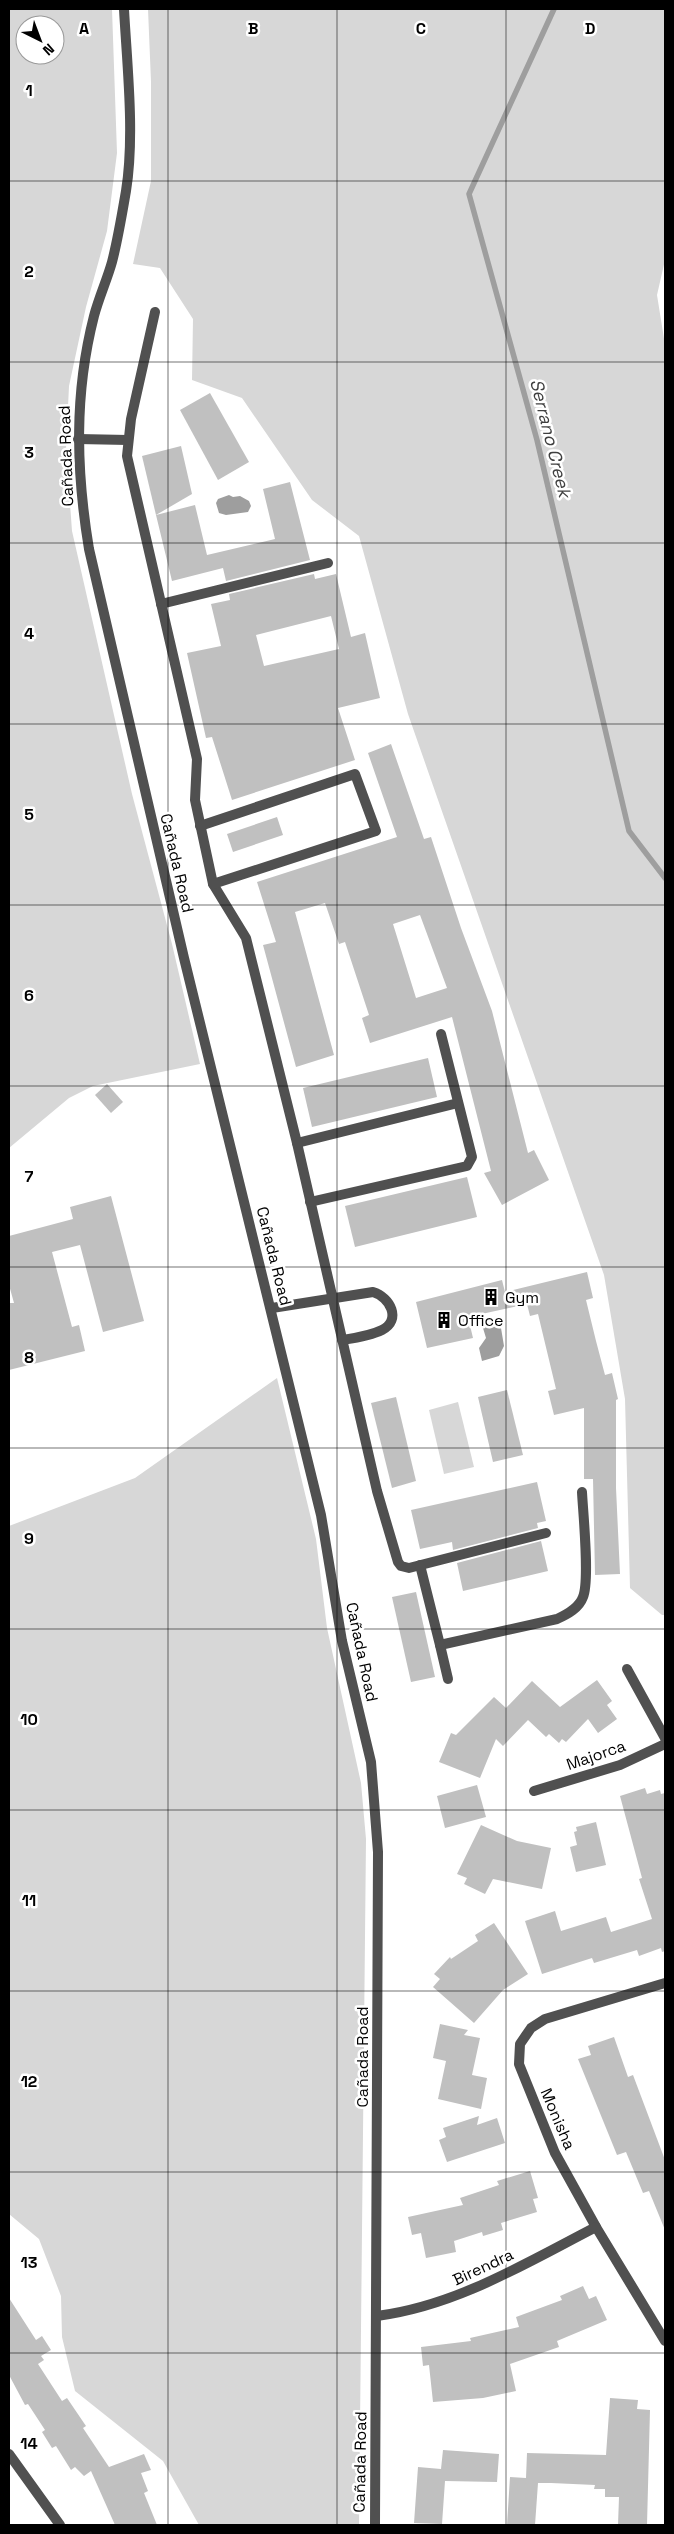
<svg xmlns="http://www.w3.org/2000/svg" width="674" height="2534" viewBox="0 0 674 2534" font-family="'Space Grotesk',sans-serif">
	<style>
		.green { fill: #d7d7d7; fill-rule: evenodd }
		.water { fill: #9e9e9e }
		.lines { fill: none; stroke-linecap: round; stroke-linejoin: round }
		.stream { stroke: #9e9e9e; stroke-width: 5.5 }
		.building { fill: #c0c0c0; fill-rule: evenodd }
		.minor { stroke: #505050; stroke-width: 10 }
		.tertiary { stroke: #505050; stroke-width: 10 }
		.grid { fill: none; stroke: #000; stroke-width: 1; stroke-opacity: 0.55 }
		.labels { text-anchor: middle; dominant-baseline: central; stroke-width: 5; stroke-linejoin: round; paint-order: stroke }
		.street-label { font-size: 16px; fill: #000; stroke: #fff }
		.poi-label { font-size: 16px; fill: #000; stroke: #fff; text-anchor: start }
		.water-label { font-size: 18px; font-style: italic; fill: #3f3f3f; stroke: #fff }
		.grid-label { font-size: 16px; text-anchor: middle; font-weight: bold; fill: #000; stroke: #fff; stroke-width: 5; stroke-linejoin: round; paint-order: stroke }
	</style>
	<rect width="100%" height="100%" fill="#fff"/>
	<g class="green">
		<path d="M9,9H112L117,153L107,231L86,307L69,386L66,449L72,531L132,794L172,944L200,1064L93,1086L69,1098L9,1148ZM25,25H55V55H25Z"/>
		<polygon points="148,9 665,9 665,260 657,295 665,345 665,1615 662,1615 630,1588 625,1399 604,1275 408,714 359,536 312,500 242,398 192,380 193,319 160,268 133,264 151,181 151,82"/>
		<polygon points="277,1378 316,1539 327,1628 361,1783 366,1839 359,2525 199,2525 163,2461 75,2391 62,2337 61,2296 39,2239 9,2214 9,1526 135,1478"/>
		<polygon points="458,1402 474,1467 444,1474 429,1410"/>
	</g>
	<g class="water">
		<polygon points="229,495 233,497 240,496 249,501 251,506 248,512 226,515 219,513 216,503 218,499"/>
		<polygon points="500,1322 504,1346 499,1356 482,1361 479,1348 486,1338 483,1328"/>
	</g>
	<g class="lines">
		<polyline class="stream" points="554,9 469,194 537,440 629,831 665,878"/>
	</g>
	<g class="building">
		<polygon points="210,393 249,462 218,480 180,410"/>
		<polygon points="181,446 192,494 156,515 142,456"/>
		<polygon points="290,482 310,560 226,581 223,568 172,581 156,515 195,505 207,555 275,539 263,489"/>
		<path d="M314,574L315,579L336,574L351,637L365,633L380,698L338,708L355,760L232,800L212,737L206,738L187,653L221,646L211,604L230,600L229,594ZM331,616L339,649L264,666L256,635Z"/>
		<path d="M391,744L424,839L431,837L461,928L492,1011L528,1153L534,1150L549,1180L502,1205L484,1173L491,1171L452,1017L370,1043L362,1018L369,1015L345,942L339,944L325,903L295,912L334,1055L296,1067L263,945L276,942L257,882L397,837L368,753ZM420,915L447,988L416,998L393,924Z"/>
		<polygon points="277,817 283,835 233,852 227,834"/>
		<polygon points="428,1058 437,1097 312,1127 303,1088"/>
		<polygon points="107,1084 123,1102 111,1113 95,1095"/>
		<polygon points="467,1177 477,1217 355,1247 345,1206"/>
		<polygon points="111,1196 144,1321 103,1332 80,1245 52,1252 72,1327 79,1325 85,1351 9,1370 9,1303 14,1303 9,1285 9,1236 73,1219 70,1207"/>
		<polygon points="587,1272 593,1298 586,1300 596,1341 605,1375 612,1373 618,1399 616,1400 616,1488 620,1574 595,1575 593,1479 584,1479 584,1408 554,1415 548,1391 556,1389 538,1314 530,1316 527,1304 468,1317 473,1338 427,1348 416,1302 502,1280 505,1292"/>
		<polygon points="507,1390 523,1455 493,1462 478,1397"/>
		<polygon points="396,1397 416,1481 392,1488 371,1403"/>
		<polygon points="537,1482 546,1521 537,1523 538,1528 453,1550 452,1542 420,1549 411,1510"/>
		<polygon points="541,1541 548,1571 463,1591 457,1563"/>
		<polygon points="416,1592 435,1677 411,1682 392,1597"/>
		<polygon points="597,1680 612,1701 607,1705 617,1719 598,1733 588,1719 566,1742 562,1739 559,1743 549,1734 546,1737 528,1720 503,1746 496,1739 480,1778 439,1762 451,1733 456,1735 494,1697 506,1708 532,1681 560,1707"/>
		<polygon points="477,1785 486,1817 445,1828 437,1796"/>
		<polygon points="645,1788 647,1794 660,1790 661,1794 665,1793 665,1951 662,1952 661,1948 639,1956 637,1950 594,1963 592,1958 542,1974 525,1921 555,1911 561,1931 606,1917 611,1932 652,1919 639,1879 642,1878 620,1796"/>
		<polygon points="596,1822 606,1865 576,1872 570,1847 577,1845 574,1832 577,1831 576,1827"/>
		<polygon points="481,1825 517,1841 551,1848 542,1889 493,1879 485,1894 464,1884 467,1878 457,1874"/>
		<polygon points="494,1923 528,1974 503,1990 474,2023 433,1987 440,1979 434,1974 450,1957 451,1959 478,1941 475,1935"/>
		<polygon points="440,2024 468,2030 464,2035 480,2038 472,2075 487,2078 481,2109 438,2099 446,2061 433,2058"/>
		<polygon points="614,2037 628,2077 633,2075 665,2160 665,2230 649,2191 643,2193 626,2152 617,2155 578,2059 591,2055 588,2046"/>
		<polygon points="479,2116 477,2125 497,2118 505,2143 447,2162 439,2140 446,2137 443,2128"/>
		<polygon points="530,2171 538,2198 533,2199 537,2212 501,2223 503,2230 483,2236 482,2232 454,2241 456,2252 426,2258 421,2233 412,2235 408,2217 463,2205 460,2198 499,2185 497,2181"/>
		<polygon points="583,2286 589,2299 596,2296 607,2320 557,2341 559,2347 510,2364 516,2391 483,2398 433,2402 429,2365 423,2366 421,2347 471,2341 470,2338 519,2327 516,2317 562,2300 560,2296"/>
		<polygon points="9,2298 36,2340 42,2336 51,2350 41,2356 44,2360 38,2364 62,2401 67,2398 86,2426 83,2428 109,2467 144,2454 151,2470 141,2473 148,2491 144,2493 157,2525 115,2525 91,2471 84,2476 75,2467 71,2470 56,2446 52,2448 42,2432 45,2430 28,2404 25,2405 9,2375"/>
		<polygon points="610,2398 638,2400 637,2409 650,2410 647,2525 618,2525 619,2497 605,2497 605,2489 594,2489 595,2485 551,2483 538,2483 535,2525 507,2525 510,2477 526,2478 527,2453 606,2455"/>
		<polygon points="443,2450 499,2454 497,2482 445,2481 442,2524 414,2523 418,2467 441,2469"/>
	</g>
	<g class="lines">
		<g class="minor">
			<polyline points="155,312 131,419 127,456 197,759 195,800 213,884 246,938 297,1143 377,1491 398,1562 401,1566 409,1568 546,1533"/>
			<polyline points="78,439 128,440"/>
			<polyline points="161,604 328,563"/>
			<polyline points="200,826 355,774 376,831 213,884"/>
			<polyline points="297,1143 458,1103"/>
			<polyline points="310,1202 467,1166 472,1157 441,1034"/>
			<path d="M272,1308L373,1292C390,1297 402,1320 382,1330C370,1336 355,1338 342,1340"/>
			<path d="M420,1565L440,1645L557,1619C568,1614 579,1608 583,1597C590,1580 583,1513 582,1492"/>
			<polyline points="440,1645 448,1679"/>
			<polyline points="627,1669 665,1738"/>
			<polyline points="534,1791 620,1765 665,1744"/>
			<polyline points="665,1983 545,2019 531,2028 520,2044 519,2064 555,2153 596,2227 665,2341"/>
			<path d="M377,2316C456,2306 526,2263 596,2227"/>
			<polyline points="9,2454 60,2525"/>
		</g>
		<path class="tertiary" d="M124,9C127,65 135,135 126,191C122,214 118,239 112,262C107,280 99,297 94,316C74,394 76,470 89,549L184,958L321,1515L342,1641L371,1762L378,1852L375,2525"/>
	</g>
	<path class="grid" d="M168,9V2525M337,9V2525M506,9V2525M9,181H665M9,362H665M9,543H665M9,724H665M9,905H665M9,1086H665M9,1267H665M9,1448H665M9,1629H665M9,1810H665M9,1991H665M9,2172H665M9,2353H665"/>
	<defs>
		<g id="building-bare" transform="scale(1.35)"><path d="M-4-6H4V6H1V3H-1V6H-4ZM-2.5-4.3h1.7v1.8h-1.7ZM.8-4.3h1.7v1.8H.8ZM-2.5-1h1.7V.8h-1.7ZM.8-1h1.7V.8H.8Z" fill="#000" stroke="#fff" stroke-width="2.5" paint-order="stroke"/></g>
	</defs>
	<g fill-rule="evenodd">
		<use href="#building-bare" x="491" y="1297"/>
		<use href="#building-bare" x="444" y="1320"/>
	</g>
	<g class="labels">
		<g class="street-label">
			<text transform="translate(66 456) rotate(-92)">Cañada Road</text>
			<text transform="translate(177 863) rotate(77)">Cañada Road</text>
			<text transform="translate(274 1256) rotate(76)">Cañada Road</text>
			<text transform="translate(362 1652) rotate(78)">Cañada Road</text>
			<text transform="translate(596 1755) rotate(-19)">Majorca</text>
			<text transform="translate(362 2057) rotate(-90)">Cañada Road</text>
			<text transform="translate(558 2119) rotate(67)">Monisha</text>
			<text transform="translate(483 2267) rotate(-25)">Birendra</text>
			<text transform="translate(360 2462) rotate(-89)">Cañada Road</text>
		</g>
		<g class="poi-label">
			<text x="505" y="1297">Gym</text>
			<text x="458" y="1320">Office</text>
		</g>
		<g class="water-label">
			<text transform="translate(551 438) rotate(76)">Serrano Creek</text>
		</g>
	</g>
	<g class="grid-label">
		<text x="84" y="34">A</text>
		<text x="253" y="34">B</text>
		<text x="421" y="34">C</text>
		<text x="590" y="34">D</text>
		<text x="29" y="96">1</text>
		<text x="29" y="277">2</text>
		<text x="29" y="458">3</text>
		<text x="29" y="639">4</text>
		<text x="29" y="820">5</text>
		<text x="29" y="1001">6</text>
		<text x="29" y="1182">7</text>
		<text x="29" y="1363">8</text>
		<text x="29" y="1544">9</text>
		<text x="29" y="1725">10</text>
		<text x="29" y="1906">11</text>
		<text x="29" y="2087">12</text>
		<text x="29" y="2268">13</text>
		<text x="29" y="2449">14</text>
	</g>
	<rect width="674" height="2534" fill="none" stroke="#000000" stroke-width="20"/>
	<g transform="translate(40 40) rotate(138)"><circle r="24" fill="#ffffff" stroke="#999999"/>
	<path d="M0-4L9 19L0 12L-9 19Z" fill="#000000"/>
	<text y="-8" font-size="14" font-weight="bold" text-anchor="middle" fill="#000000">N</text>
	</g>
</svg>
